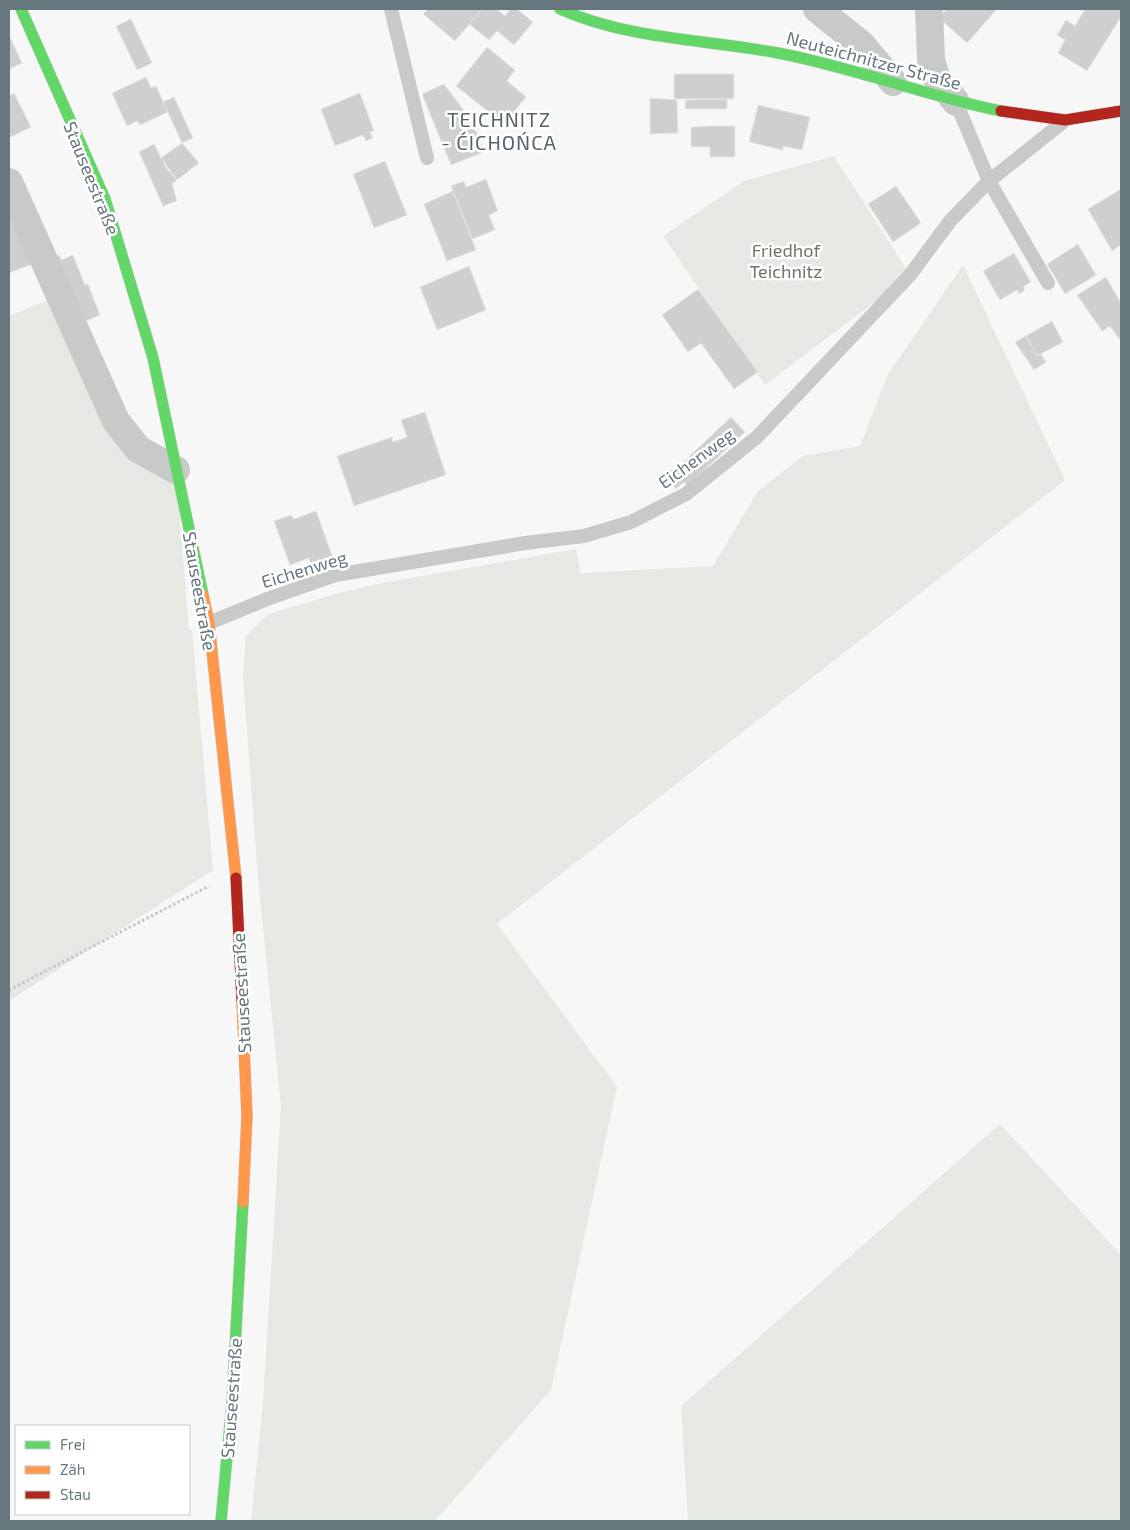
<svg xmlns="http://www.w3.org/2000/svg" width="1130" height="1530" viewBox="0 0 1130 1530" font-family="'Exo 2',sans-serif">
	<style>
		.green { fill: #e6e8e4 }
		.building { fill: #cecfd0; stroke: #e6e6e6 }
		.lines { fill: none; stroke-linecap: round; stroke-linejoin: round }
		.fast-casing { stroke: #d2d3d4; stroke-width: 12 }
		.slow-casing { stroke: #d2d3d4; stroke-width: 12 }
		.jam-casing { stroke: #d2d3d4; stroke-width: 12 }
		.path { stroke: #c6c7c8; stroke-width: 3; stroke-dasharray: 2.5 2.5; stroke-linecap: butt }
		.lane { stroke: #c8caca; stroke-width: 14 }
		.street { stroke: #c8caca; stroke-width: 28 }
		.fast { stroke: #63d668; stroke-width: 11 }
		.slow { stroke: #ff974d; stroke-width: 11 }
		.jam { stroke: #b3261e; stroke-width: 11 }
		.labels { text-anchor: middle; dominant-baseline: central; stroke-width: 5; stroke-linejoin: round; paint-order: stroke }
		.street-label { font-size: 18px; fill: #66777e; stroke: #fff }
		.park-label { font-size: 18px; fill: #6a7764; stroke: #fff }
		.quarter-label { font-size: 20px; letter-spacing: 1px; fill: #57646a; stroke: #fff }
	</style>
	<rect width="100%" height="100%" fill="#f7f7f7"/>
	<g class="green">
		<polygon points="834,156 910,275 765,385 663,236 744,181"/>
		<polygon points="963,265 1065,480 497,924 617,1087 551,1390 435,1521 251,1521 263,1403 281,1106 258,878 243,677 246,636 268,614 336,594 377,584 576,549 581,573 713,566 758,491 803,456 860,446 887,376"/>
		<polygon points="58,296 116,421 176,470 189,630 192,630 213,870 9,1001 9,316"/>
		<polygon points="1000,1124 1121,1255 1121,1521 688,1521 681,1406"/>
	</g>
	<g class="building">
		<polygon points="428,9 482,9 455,41 423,14"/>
		<polygon points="482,9 497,9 505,16 510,9 517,9 533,22 514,45 497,31 489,40 469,24"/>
		<polygon points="947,9 997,9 967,43 939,18"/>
		<polygon points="1085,9 1121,9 1121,17 1087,71 1058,53 1065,40 1057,35 1066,20 1075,26"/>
		<polygon points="131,19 152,63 137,70 116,26"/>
		<polygon points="9,35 22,63 9,69"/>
		<polygon points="487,47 515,70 507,81 526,97 504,124 456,86"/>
		<rect x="674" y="74" width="60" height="25"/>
		<polygon points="146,77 151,88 156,86 168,112 140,125 137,121 127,126 112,93"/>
		<polygon points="444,84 472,121 484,152 451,165 422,94"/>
		<polygon points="14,93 31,127 9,138 9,96"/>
		<polygon points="360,93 374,131 370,132 373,138 366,141 363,135 335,146 321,109"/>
		<polygon points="174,97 193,138 182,143 163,102"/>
		<polygon points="650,98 677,100 678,133 650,134"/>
		<polygon points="727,99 727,109 685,109 686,100"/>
		<polygon points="758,105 810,117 802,150 783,146 783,150 749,142"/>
		<polygon points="710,126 735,126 735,157 710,157 710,147 691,147 691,127"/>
		<polygon points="182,143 199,163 177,180 161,158"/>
		<polygon points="154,144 167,169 177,180 172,184 177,201 163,206 139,152"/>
		<polygon points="385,161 407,215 374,228 353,174"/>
		<polygon points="486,179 498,211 489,215 495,230 472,239 451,186 464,181 466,187"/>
		<polygon points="896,186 921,223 893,242 868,204"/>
		<polygon points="1121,189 1121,245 1112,251 1088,209"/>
		<polygon points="453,191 476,250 447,261 424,204"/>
		<polygon points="9,206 32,264 9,273"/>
		<polygon points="1078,244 1096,275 1065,294 1047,264"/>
		<polygon points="1014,253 1031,282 1023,287 1025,290 1019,294 1017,290 1000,300 983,271"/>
		<polygon points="60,255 61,260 73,255 85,285 88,284 100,315 79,324 54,258"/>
		<polygon points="469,266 486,310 437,330 420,287"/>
		<polygon points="1106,277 1121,303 1120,340 1110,326 1102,331 1077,295"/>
		<polygon points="698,289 758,372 734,389 701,343 688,352 662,315"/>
		<polygon points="1052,321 1063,342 1037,356 1026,336"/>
		<polygon points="1026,336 1037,356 1041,354 1046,362 1034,370 1015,342"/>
		<polygon points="425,412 446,475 354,506 337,456 392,437 393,442 407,437 401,420"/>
		<polygon points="731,417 745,432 687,486 684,482 676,489 664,476 672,469 674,471"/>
		<polygon points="316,511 333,558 311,566 309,558 290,565 274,521 291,515 294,519"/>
	</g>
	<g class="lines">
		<g class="fast-casing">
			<g id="fast">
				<polyline points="21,9 105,199 153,358 203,595"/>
				<path d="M560,9C630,40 704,39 778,53C853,67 926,96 1001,111"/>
				<polyline points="221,1521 232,1403 243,1202"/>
			</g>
		</g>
		<g class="slow-casing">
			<g id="slow">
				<polyline points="203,595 209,623 236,878"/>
				<polyline points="242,1001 247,1116 243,1202"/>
			</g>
		</g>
		<g class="jam-casing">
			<g id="jam">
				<polyline points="1001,111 1065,120 1121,111"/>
				<polyline points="236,878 242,1001"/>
			</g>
		</g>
		<polyline class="path" points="9,990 209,886"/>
		<g class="lane">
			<polyline points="391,9 427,158"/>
			<polyline points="956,102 989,181 1048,283"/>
			<polyline points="209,623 267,599 336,575 525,543 584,536 631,522 686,494 757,437 910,275 950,221 989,181 1063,122"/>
		</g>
		<g class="street">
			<polyline points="817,9 861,44 893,82"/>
			<polyline points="929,9 931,60 936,77 956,102"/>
			<polyline points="9,182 116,421 138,449 176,470"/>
		</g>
		<use href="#fast" class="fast"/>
		<use href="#slow" class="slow"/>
		<use href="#jam" class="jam"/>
	</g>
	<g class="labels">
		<g class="street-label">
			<text transform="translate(874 60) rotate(15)">Neuteichnitzer Straße</text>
			<text transform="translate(92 178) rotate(68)">Stauseestraße</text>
			<text transform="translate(696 458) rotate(-36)">Eichenweg</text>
			<text transform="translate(304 569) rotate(-17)">Eichenweg</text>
			<text transform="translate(200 591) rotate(80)">Stauseestraße</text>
			<text transform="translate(241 993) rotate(-93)">Stauseestraße</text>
			<text transform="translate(231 1398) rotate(-86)">Stauseestraße</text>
		</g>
		<g class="park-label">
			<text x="786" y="250">Friedhof<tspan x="786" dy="21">Teichnitz</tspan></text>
		</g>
		<g class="quarter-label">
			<text x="499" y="119">TEICHNITZ<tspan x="499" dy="23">- ĆICHOŃCA</tspan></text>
		</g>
	</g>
	<rect width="1130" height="1530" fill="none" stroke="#66777e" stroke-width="20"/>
	<rect x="15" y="1425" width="175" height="90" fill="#ffffff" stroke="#c2c9cb"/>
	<rect x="25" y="1441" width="25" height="8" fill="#63d668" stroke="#c2c9cb"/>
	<text x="60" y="1450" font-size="15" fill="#66777e">Frei</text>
	<rect x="25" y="1466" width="25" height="8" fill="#ff974d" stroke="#c2c9cb"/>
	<text x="60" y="1475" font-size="15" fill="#66777e">Zäh</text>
	<rect x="25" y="1491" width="25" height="8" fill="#b3261e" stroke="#c2c9cb"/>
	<text x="60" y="1500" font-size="15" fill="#66777e">Stau</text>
</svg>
